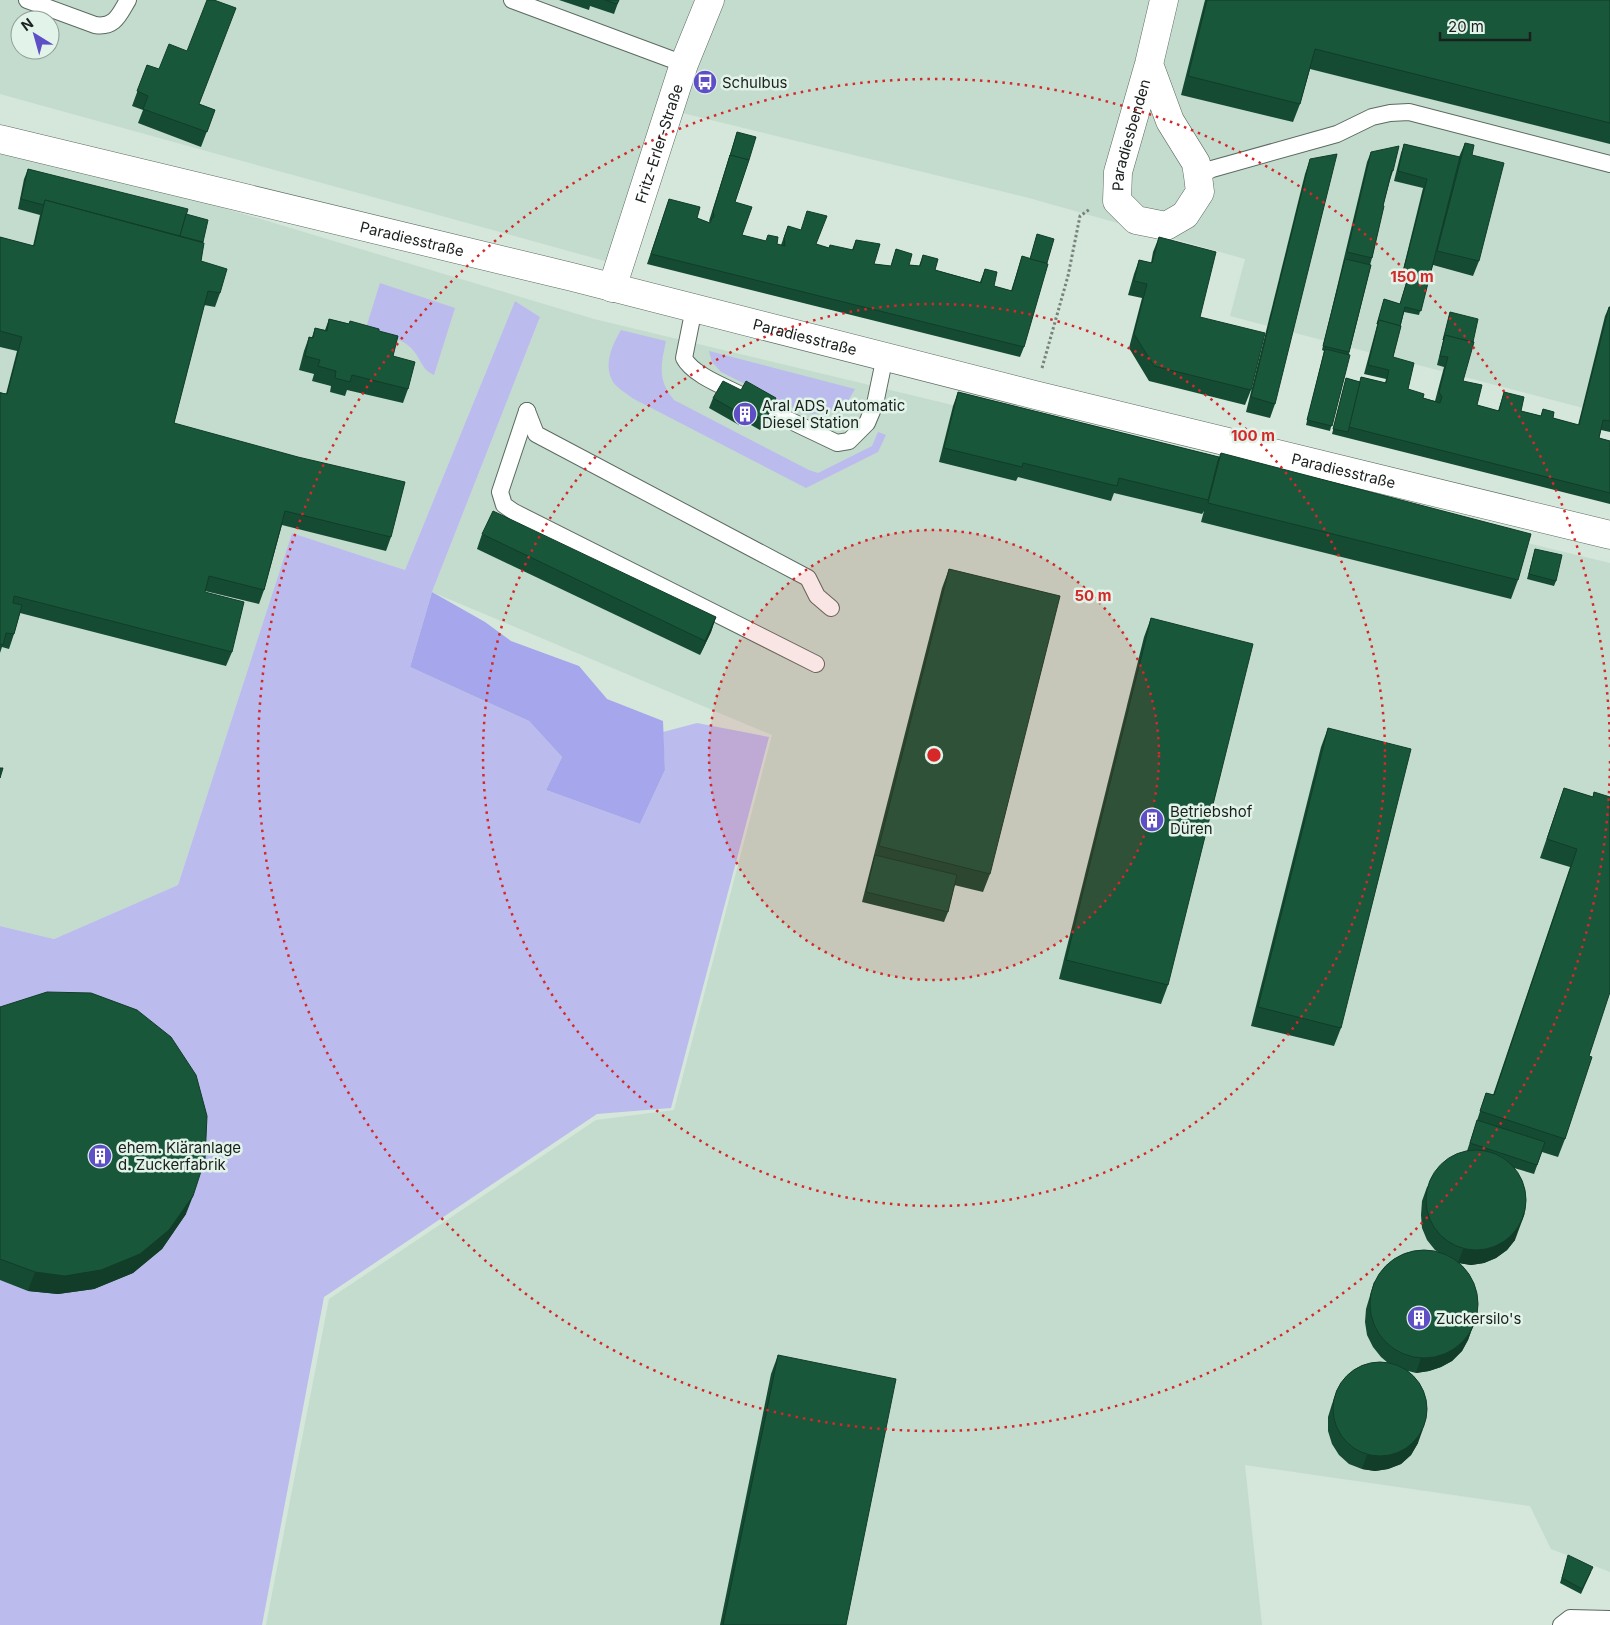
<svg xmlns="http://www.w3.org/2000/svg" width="1610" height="1625" viewBox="0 0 1610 1625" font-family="Inter,sans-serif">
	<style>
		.built { fill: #c4dccd; fill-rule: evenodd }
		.green { fill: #bbbced }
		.forest { fill: #a6a6ec }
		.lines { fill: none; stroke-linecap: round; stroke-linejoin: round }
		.service-casing { stroke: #5b6a61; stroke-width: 18 }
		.minor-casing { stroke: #5b6a61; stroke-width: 29 }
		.path { stroke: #76827b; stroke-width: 3; stroke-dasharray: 2.5 2.5; stroke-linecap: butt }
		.service { stroke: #fff; stroke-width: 16 }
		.minor { stroke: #fff; stroke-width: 28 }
		.wall { fill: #154b32 }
		.shaded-wall { fill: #113d29 }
		.building { fill: #18573a; stroke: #113d29 }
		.ring { fill: none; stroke: #d62828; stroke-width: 2.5; stroke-dasharray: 2.5 5 }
		.labels { text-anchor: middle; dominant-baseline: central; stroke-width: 5; stroke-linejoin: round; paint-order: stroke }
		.poi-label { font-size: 15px; fill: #1a201d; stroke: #e2f3e9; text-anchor: start }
		.street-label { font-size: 15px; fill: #1a201d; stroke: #e2f3e9 }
		.centre { fill: #d62828; stroke: #e2f3e9; stroke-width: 2.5 }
		.ring-label { font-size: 15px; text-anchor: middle; font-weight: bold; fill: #d62828; stroke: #e2f3e9; stroke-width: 5; stroke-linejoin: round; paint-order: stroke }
	</style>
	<rect width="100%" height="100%" fill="#d5e6db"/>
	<g class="built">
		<path d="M0,0H1610V415L1230,316L1245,259L1029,198L662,108L612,263L0,94ZM20,20H50V50H20Z"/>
		<polygon points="0,141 594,319 1610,563 1610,1572 1551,1549 1530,1506 1245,1465 1262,1625 266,1625 329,1299 596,1120 674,1110 772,735 432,592 540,317 515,301 405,570 292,533 178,885 54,939 0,926"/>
	</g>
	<g class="green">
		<path d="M380,283L455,308L434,375C423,370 422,363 416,354C405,337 384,335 365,331Z"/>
		<polygon points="515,301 540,317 432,592 410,667 529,721 562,757 546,790 640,824 665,770 663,732 697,723 769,737 671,1108 597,1114 324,1297 262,1625 0,1625 0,926 54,939 178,885 292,533 405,570"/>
		<path d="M621,330L666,341C661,365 657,380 674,400L809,470L818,473L872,446L878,432L886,435L878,452L806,488L632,398C626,393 617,388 613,382C603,365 612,345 621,330Z"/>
		<polygon points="709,351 855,389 848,401 834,410 826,413 805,414 721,372 712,362"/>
	</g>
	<polygon class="forest" points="432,592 485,622 511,641 579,666 607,699 663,721 665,770 640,824 546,790 562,757 529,721 410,667"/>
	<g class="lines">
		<g class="service-casing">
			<g id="service">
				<path d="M27,0L95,25C115,28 119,15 128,0"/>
				<polyline points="512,0 684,64"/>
				<polyline points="1198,176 1212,169 1337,134 1372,117 1390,113 1409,112 1610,164"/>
				<path d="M694,308L684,358C692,374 723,386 739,394"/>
				<polyline points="527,411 500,492 504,505 514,512 816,664"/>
				<polyline points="527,411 536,434 808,578 817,596 831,608"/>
				<polyline points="772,412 837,443 849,441 867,423 875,404 885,356"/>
				<polyline points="1561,1625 1570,1618 1610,1619"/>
			</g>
		</g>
		<g class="minor-casing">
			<g id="minor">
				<path id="s1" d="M1149,64L1170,121L1196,163L1198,176L1200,192L1185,215L1166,226L1136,220L1117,201L1118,172L1149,64L1164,0"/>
				<path id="s2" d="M0,139L572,277L1035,395L1610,535"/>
				<path id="s3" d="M612,288L684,64L710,0"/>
			</g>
		</g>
		<polyline class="path" points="1042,368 1068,276 1080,216 1090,209"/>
		<use href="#service" class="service"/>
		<use href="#minor" class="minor"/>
	</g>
	<g class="wall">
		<polygon points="559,0 619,0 614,14 590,6 589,10"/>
		<polygon points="1205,0 1610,0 1610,144 1310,69 1300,104 1293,122 1181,95"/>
		<polygon points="147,65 199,104 215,110 201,147 138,123 143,110 132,106"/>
		<polygon points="737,132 735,202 742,235 781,245 788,226 816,244 829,248 852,250 856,240 874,264 891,266 896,249 909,265 919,266 923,255 935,270 980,282 985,269 994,286 1011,291 1022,256 1030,259 1037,234 1024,347 1020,357 647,264 669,199 697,218 710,223 709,221"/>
		<polygon points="1465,143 1472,155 1479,261 1473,276 1433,265 1419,315 1404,312 1393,357 1408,389 1423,398 1435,401 1444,367 1437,365 1450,312 1463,381 1477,405 1498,411 1504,392 1521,411 1541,416 1543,409 1553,418 1578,425 1605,316 1609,307 1610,307 1610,432 1601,430 1599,438 1610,441 1610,504 1332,434 1346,378 1360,382 1361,377 1385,383 1386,379 1364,374 1384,299 1400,304 1406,283 1400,282 1423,188 1394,181 1401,153 1404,144 1459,157"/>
		<polygon points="1371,152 1393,171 1390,180 1383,206 1372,258 1370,265 1371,265 1330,431 1306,425 1324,351 1322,350 1367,162"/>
		<polygon points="1310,159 1275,404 1270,418 1246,412 1305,174"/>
		<polygon points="28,169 186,214 203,242 201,261 220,293 215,307 204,305 174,423 391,537 386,551 282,525 264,590 259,604 205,591 205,592 232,652 226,666 20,613 14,634 9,649 2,647 0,653 0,392 6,394 17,351 0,347 0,237 33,246 40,215 18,209 24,179"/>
		<polygon points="1159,237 1200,317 1251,390 1245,405 1149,381 1129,348 1142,298 1128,295 1134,274 1139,260 1151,263 1153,252"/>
		<polygon points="329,319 379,331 393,356 408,389 403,403 347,390 345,396 330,392 331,386 312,381 314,374 299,370 304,351 309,337 312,337 315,328 325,330"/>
		<polygon points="958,392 1219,457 1221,453 1518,580 1511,599 1201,522 1204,511 1202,514 1114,493 1111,501 1018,477 1016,481 939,462 953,406"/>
		<polygon points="713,398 773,407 760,430 742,420 739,425 709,408"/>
		<polygon points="482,534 716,617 711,632 700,655 477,549"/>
		<polygon points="1535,549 1556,581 1554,586 1527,579"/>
		<polygon points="949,569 990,874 983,892 954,885 948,912 944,922 862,902 942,588"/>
		<polygon points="1151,618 1168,985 1161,1004 1059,979 1144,637"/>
		<polygon points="1328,728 1341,1028 1334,1046 1251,1026 1321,747"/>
		<polygon points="1564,788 1593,797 1594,792 1589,1056 1565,1139 1558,1157 1542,1152 1534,1174 1514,1168 1515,1240 1507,1250 1496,1258 1484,1263 1471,1265 1459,1263 1473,1326 1468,1340 1462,1351 1452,1361 1441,1367 1429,1371 1416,1373 1408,1371 1418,1443 1411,1455 1401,1464 1388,1469 1375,1471 1362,1469 1349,1464 1339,1455 1332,1444 1328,1431 1328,1417 1332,1404 1337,1390 1388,1363 1381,1357 1373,1347 1367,1335 1365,1322 1366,1309 1374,1282 1438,1252 1435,1250 1427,1240 1422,1228 1421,1215 1422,1201 1427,1187 1467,1151 1486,1093 1493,1095 1570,867 1540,858"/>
		<polygon points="0,1007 186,1214 162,1249 133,1273 94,1289 58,1294 28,1291 0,1280"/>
		<polygon points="778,1355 846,1625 720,1625 771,1374"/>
		<polygon points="1567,1560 1591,1572 1581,1594 1560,1583"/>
	</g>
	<g class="shaded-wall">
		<polygon points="776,398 773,407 760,430 764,420"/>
		<polygon points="745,410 742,420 739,425"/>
		<polygon points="716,617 711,632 700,655 705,641"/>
		<polygon points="193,1196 186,1214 162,1249 133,1273 94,1289 58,1294 28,1291 35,1272"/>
		<polygon points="1525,1213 1515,1240 1507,1250 1496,1258 1484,1263 1471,1265 1458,1263 1463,1249"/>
		<polygon points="1473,1326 1468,1340 1462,1351 1452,1361 1441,1367 1429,1371 1416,1373 1421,1358"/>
		<polygon points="1423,1429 1418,1443 1411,1455 1401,1464 1388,1469 1375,1471 1362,1469 1367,1455"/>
	</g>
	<g class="building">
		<polygon points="207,0 214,0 236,8 199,104 215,110 207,132 143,109 148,96 137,91 147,65 159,69 169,44 187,51"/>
		<polygon points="605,0 619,0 617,4"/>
		<polygon points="1207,0 1610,0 1610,123 1315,49 1300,104 1188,76"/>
		<polygon points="737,132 756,137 749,160 730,155 729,160"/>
		<polygon points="1465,143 1474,145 1472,155 1504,163 1479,261 1437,251"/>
		<polygon points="1404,144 1460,157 1429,279 1403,272 1427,179 1398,171"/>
		<polygon points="1399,146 1393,171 1392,170 1383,206 1384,206 1372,258 1347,252 1371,152"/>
		<polygon points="1337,154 1275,404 1251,397 1310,159"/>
		<polygon points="730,155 749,160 735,202 752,207 742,235 766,241 768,235 778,237 777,244 785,246 784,238 788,226 801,230 807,211 827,216 816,244 829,248 830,245 853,250 856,240 880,244 874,264 891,266 896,249 912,254 909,265 920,266 923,255 938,259 935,270 981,283 985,269 997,272 994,286 1012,291 1022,256 1048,264 1024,347 651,254 669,199 700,207 697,218 710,223 712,218 714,217 713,211"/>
		<polygon points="28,169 188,209 180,236 45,200 44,205 21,199"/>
		<polygon points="45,200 204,243 201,261 227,269 220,293 208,291 174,423 298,457 405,482 391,537 285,511 264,590 209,576 205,592 244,602 232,652 14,596 13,603 22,605 14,634 6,633 3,645 0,644 0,393 7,394 22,337 0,331 0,237 34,246"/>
		<polygon points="186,214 208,220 203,242 180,236"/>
		<polygon points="1037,234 1054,239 1047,263 1030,259"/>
		<polygon points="1159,237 1216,252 1200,317 1265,333 1251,390 1154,366 1134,334 1147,284 1134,281 1139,260 1152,263"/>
		<polygon points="1345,259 1371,265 1349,352 1323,346"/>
		<polygon points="1408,278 1428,283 1421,311 1405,307 1400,326 1379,320 1377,324 1384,299 1400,304"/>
		<polygon points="1609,307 1610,307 1610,421 1603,420 1599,438 1610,441 1610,493 1349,427 1361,377 1386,383 1389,370 1368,365 1379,320 1401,326 1393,357 1414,363 1408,389 1424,394 1423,398 1440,403 1442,397 1439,392 1448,357 1440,356 1445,335 1474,342 1463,381 1482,385 1477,405 1499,411 1504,392 1524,397 1521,411 1541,416 1543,409 1554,412 1553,418 1579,425"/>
		<polygon points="1450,312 1478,319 1473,342 1445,335 1443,340"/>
		<polygon points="329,319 349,324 350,321 379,329 379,331 398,336 393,356 415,362 408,389 352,375 350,382 335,378 336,371 318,366 320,360 305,356 309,337 313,338 315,328 327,331"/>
		<polygon points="1325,349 1350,355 1332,426 1307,420"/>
		<polygon points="1346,378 1360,382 1348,432 1333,429"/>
		<polygon points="723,381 741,390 746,381 776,398 764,420 745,410 743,415 713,398"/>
		<polygon points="958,392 1219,457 1208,500 1119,478 1117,486 1023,463 1022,467 944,448"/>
		<polygon points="1221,453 1531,534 1518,580 1208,503"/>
		<polygon points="493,511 716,617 705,641 482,534"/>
		<polygon points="1535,549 1562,555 1556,581 1529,574"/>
		<polygon points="949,569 1060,596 990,874 879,846"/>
		<polygon points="1151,618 1253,644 1168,985 1066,960"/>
		<polygon points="1328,728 1411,749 1341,1028 1258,1007"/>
		<polygon points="0,768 3,768 0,778"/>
		<polygon points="1564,788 1593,797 1594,792 1610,797 1610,992 1589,1056 1592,1057 1565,1139 1480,1111 1486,1093 1494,1095 1577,849 1547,839"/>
		<polygon points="875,855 957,875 948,912 866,892"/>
		<polygon points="47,992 91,993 137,1010 171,1037 196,1075 207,1116 205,1159 193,1196 169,1230 140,1254 101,1270 65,1276 35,1272 0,1259 0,1007"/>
		<polygon points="1477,1120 1545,1142 1537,1165 1470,1143"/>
		<circle cx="1476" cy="1200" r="50"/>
		<circle cx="1424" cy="1304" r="54"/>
		<polygon points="778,1355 896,1379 846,1625 723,1625"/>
		<circle cx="1380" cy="1409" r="47"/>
		<polygon points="1568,1555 1593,1567 1582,1589 1562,1578"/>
	</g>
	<circle cx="934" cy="755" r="225" fill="#d62828" fill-opacity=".12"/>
	<g class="ring">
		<circle cx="934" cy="755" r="225"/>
		<circle cx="934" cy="755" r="451"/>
		<path d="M1610 761A676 676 0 1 1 1610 749"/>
	</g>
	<defs>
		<g id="bus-disc" transform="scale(1.25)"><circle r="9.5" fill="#5e4fc7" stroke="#e2f3e9"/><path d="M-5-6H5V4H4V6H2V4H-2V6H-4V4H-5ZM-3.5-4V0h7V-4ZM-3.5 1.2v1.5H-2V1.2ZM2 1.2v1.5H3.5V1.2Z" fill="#fff"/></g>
		<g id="building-disc" transform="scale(1.25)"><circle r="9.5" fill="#5e4fc7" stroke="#e2f3e9"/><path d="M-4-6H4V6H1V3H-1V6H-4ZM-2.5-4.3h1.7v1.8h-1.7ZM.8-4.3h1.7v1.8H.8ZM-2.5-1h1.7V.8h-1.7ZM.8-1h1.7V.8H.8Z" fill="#fff"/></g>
	</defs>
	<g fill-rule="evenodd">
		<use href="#bus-disc" x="705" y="82"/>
		<use href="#building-disc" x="745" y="414"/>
		<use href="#building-disc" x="1152" y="820"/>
		<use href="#building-disc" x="100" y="1156"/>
		<use href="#building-disc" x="1419" y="1318"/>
	</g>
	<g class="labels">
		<g class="poi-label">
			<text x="722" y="82">Schulbus</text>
			<text x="762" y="405">Aral ADS, Automatic<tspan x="762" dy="17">Diesel Station</tspan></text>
			<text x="1170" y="811">Betriebshof<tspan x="1170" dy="17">Düren</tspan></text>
			<text x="118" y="1147">ehem. Kläranlage<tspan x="118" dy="17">d. Zuckerfabrik</tspan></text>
			<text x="1436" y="1318">Zuckersilo's</text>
		</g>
		<g class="street-label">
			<text stroke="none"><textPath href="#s1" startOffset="314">Paradiesbenden</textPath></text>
			<text stroke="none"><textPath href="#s3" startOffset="152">Fritz-Erler-Straße</textPath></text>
			<text stroke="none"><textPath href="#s2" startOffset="424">Paradiesstraße</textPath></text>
			<text stroke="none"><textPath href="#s2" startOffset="829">Paradiesstraße</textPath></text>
			<text stroke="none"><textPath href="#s2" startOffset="1384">Paradiesstraße</textPath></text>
		</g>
	</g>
	<circle cx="934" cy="755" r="8" class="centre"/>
	<g class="ring-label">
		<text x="1412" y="282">150 m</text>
		<text x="1253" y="441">100 m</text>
		<text x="1093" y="601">50 m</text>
	</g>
	<g transform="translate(35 35) rotate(323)"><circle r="24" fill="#e2f3e9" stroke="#929f97"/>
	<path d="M0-4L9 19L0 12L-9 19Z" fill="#5e4fc7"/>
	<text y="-8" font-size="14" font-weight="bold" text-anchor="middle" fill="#1a201d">N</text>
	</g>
	<path d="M1440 32v8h90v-8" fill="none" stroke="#1a201d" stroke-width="2.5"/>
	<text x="1448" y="32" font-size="15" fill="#1a201d" stroke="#e2f3e9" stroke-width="4" paint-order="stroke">20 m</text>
</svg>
